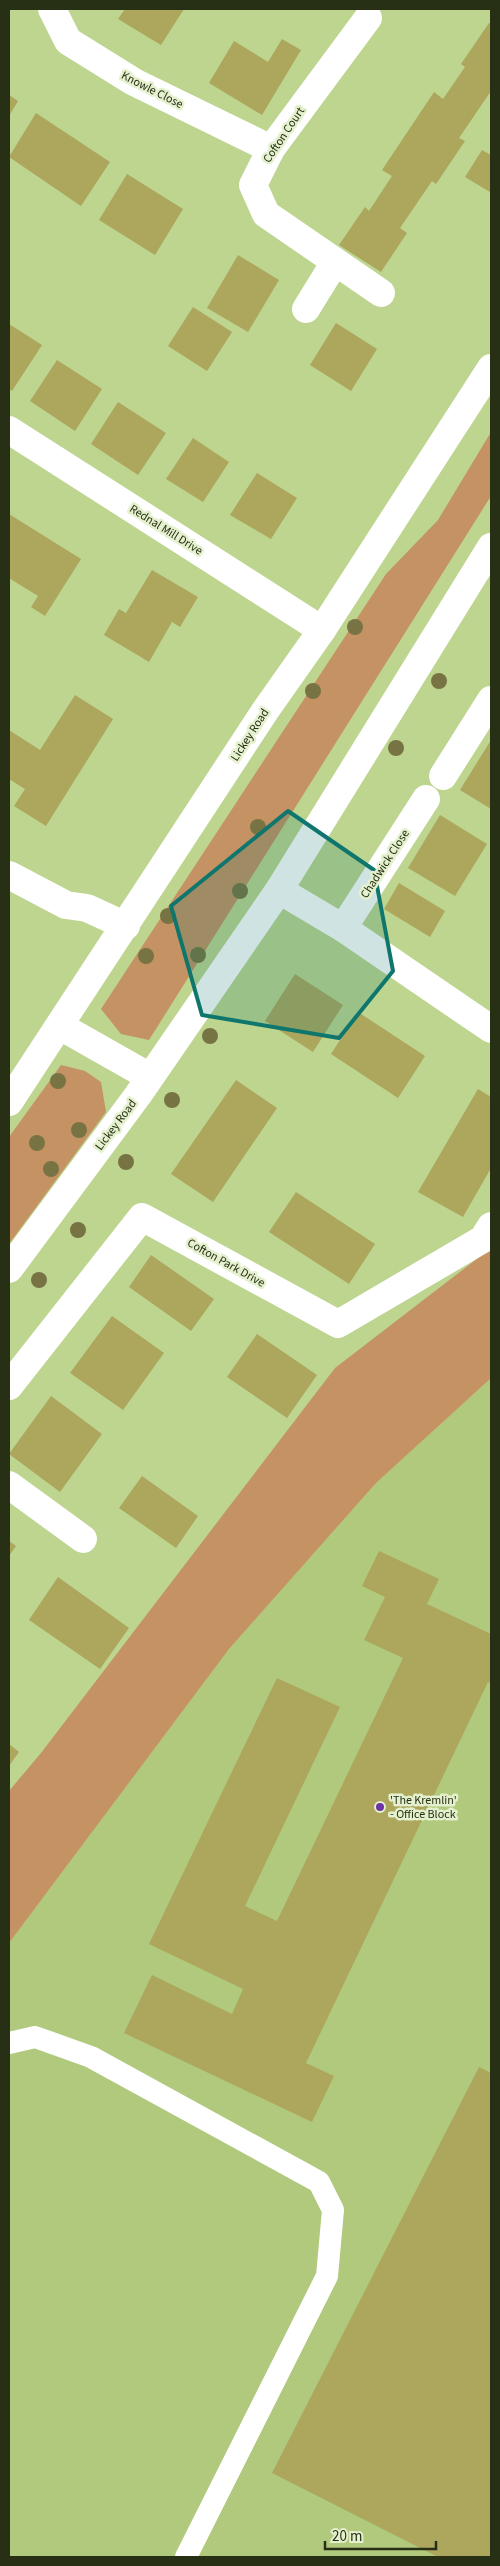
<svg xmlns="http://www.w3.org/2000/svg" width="500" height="2566" viewBox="0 0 500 2566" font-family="'Source Sans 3',sans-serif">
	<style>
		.built { fill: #b0c97c }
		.green { fill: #c49263 }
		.building { fill: #ada65d }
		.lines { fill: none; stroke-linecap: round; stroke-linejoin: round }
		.service { stroke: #fff; stroke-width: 22 }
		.minor { stroke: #fff; stroke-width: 28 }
		.secondary { stroke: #fff; stroke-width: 28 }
		.tree { fill: #787343 }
		.marked { fill: #0f766e; fill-opacity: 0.2; stroke: #0f766e; stroke-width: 4; stroke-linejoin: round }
		.poi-dot { fill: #6f33a8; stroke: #e4f0ce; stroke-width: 2 }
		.labels { text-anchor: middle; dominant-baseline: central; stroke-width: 5; stroke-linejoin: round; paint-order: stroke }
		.street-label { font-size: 12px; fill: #273014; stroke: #e4f0ce }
		.poi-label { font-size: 12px; fill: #273014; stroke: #e4f0ce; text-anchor: start }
	</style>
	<rect width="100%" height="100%" fill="#bdd58f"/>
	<polygon class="built" points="491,1378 491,2557 9,2557 9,1943 229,1649 376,1483"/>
	<g class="green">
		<polygon points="491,432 491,496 149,1040 121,1034 101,1009 386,574 438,520"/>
		<polygon points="61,1065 85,1071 101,1082 106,1112 9,1244 9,1137"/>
		<polygon points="491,1248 491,1378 376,1483 229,1649 9,1943 9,1791 41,1753 335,1368"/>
	</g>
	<g class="building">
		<polygon points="125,9 184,9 161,45 118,19"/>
		<polygon points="489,23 491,24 491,91 459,138 465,141 436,184 432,181 400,228 407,233 381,272 339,245 365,207 369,211 392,176 382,170 434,92 443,99 465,67 461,64"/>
		<polygon points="282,39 301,50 262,115 209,83 234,41 268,62"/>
		<polygon points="9,95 18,101 9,116"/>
		<polygon points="36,113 110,162 81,206 9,157"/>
		<polygon points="482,150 491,155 490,192 465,177"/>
		<polygon points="127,174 183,209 155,255 99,220"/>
		<polygon points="238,255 279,280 248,332 207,308"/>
		<polygon points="193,307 232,332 207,371 168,346"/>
		<polygon points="336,323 377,349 351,391 310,365"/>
		<polygon points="9,324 42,345 12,391 9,389"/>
		<polygon points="57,360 102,389 75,431 30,401"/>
		<polygon points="118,402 166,433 138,475 91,444"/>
		<polygon points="193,438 229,462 203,502 166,479"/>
		<polygon points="257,473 297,498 271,539 230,515"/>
		<polygon points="9,514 81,559 45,616 31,607 38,596 9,578"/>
		<polygon points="152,570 198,597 180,627 172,622 149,662 104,635 119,609 126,613"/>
		<polygon points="75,695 113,719 46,826 14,806 25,789 9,779 9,730 40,750"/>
		<polygon points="491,740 491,809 460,790"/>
		<polygon points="440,815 487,844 455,896 408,868"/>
		<polygon points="399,883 445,911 430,937 384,909"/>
		<polygon points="295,974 343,1005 313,1052 265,1021"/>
		<polygon points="358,1012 425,1056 398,1098 331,1054"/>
		<polygon points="236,1080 277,1108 213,1202 171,1174"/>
		<polygon points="478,1089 491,1097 491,1168 463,1217 418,1192"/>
		<polygon points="296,1192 375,1244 349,1284 269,1232"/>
		<polygon points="151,1255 214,1299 191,1331 129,1287"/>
		<polygon points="112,1316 164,1353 123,1410 70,1373"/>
		<polygon points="257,1334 317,1375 287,1418 227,1377"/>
		<polygon points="51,1396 102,1434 60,1492 9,1454"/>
		<polygon points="142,1476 198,1516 176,1548 119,1508"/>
		<polygon points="9,1541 16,1546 9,1556"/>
		<polygon points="379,1551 439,1579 427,1604 491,1634 491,1683 488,1682 306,2063 334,2076 312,2122 124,2033 152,1975 232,2014 243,1989 149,1944 277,1678 340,1707 245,1906 277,1921 403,1658 364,1640 385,1597 362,1586"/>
		<polygon points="58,1577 129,1628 100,1669 29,1620"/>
		<polygon points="9,1744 19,1752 9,1766"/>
		<polygon points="479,2067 491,2073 491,2557 438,2557 272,2473"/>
	</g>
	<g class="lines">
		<polyline class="service" points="9,2043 35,2037 91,2057 319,2182 333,2210 327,2276 186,2557"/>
		<g class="minor">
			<polyline points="52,9 68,41 134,82 271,149"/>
			<polyline points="368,18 271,149 253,185 266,214 381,293"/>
			<polyline points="306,309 335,262"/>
			<polyline points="9,430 322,630"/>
			<polyline points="443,776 491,700"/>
			<polyline points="9,875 66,905 87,908 126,926"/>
			<polyline points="279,890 343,928 491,1029"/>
			<polyline points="343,928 426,799"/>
			<polyline points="9,1386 142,1217 338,1324 483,1239 491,1226"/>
			<polyline points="9,1485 83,1539"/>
		</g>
		<g class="secondary">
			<polyline points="60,1026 150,1077"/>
			<polyline points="9,1102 265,711 322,630 491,368"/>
			<polyline points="9,1269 138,1095 279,890 491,547"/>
		</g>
	</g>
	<g class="tree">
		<circle cx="355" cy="627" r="8"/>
		<circle cx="439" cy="681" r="8"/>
		<circle cx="313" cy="691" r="8"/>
		<circle cx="396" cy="748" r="8"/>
		<circle cx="258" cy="827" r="8"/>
		<circle cx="240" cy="891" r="8"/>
		<circle cx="168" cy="916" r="8"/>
		<circle cx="198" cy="955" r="8"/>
		<circle cx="146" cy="956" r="8"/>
		<circle cx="210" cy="1036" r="8"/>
		<circle cx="58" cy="1081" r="8"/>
		<circle cx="172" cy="1100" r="8"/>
		<circle cx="79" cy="1130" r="8"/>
		<circle cx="37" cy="1143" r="8"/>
		<circle cx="126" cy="1162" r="8"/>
		<circle cx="51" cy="1169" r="8"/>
		<circle cx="78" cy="1230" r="8"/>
		<circle cx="39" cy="1280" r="8"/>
	</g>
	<path class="marked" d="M288,811L374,870L393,971L339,1038L202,1015L171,906Z"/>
	<circle class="poi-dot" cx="380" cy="1807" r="5"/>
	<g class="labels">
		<g class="street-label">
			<text transform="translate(152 90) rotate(27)">Knowle Close</text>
			<text transform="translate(284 135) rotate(-56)">Cofton Court</text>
			<text transform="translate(166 530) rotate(32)">Rednal Mill Drive</text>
			<text transform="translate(250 735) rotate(-57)">Lickey Road</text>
			<text transform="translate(385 864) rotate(-57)">Chadwick Close</text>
			<text transform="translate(116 1125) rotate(-53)">Lickey Road</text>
			<text transform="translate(226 1263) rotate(29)">Cofton Park Drive</text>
		</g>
		<g class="poi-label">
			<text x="390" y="1800">'The Kremlin'<tspan x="390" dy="14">- Office Block</tspan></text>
		</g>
	</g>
	<rect width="500" height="2566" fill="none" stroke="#273014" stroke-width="20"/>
	<path d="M325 2541v8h111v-8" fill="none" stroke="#273014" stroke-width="2.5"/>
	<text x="332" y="2541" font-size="15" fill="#273014" stroke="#e4f0ce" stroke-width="4" paint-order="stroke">20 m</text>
</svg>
